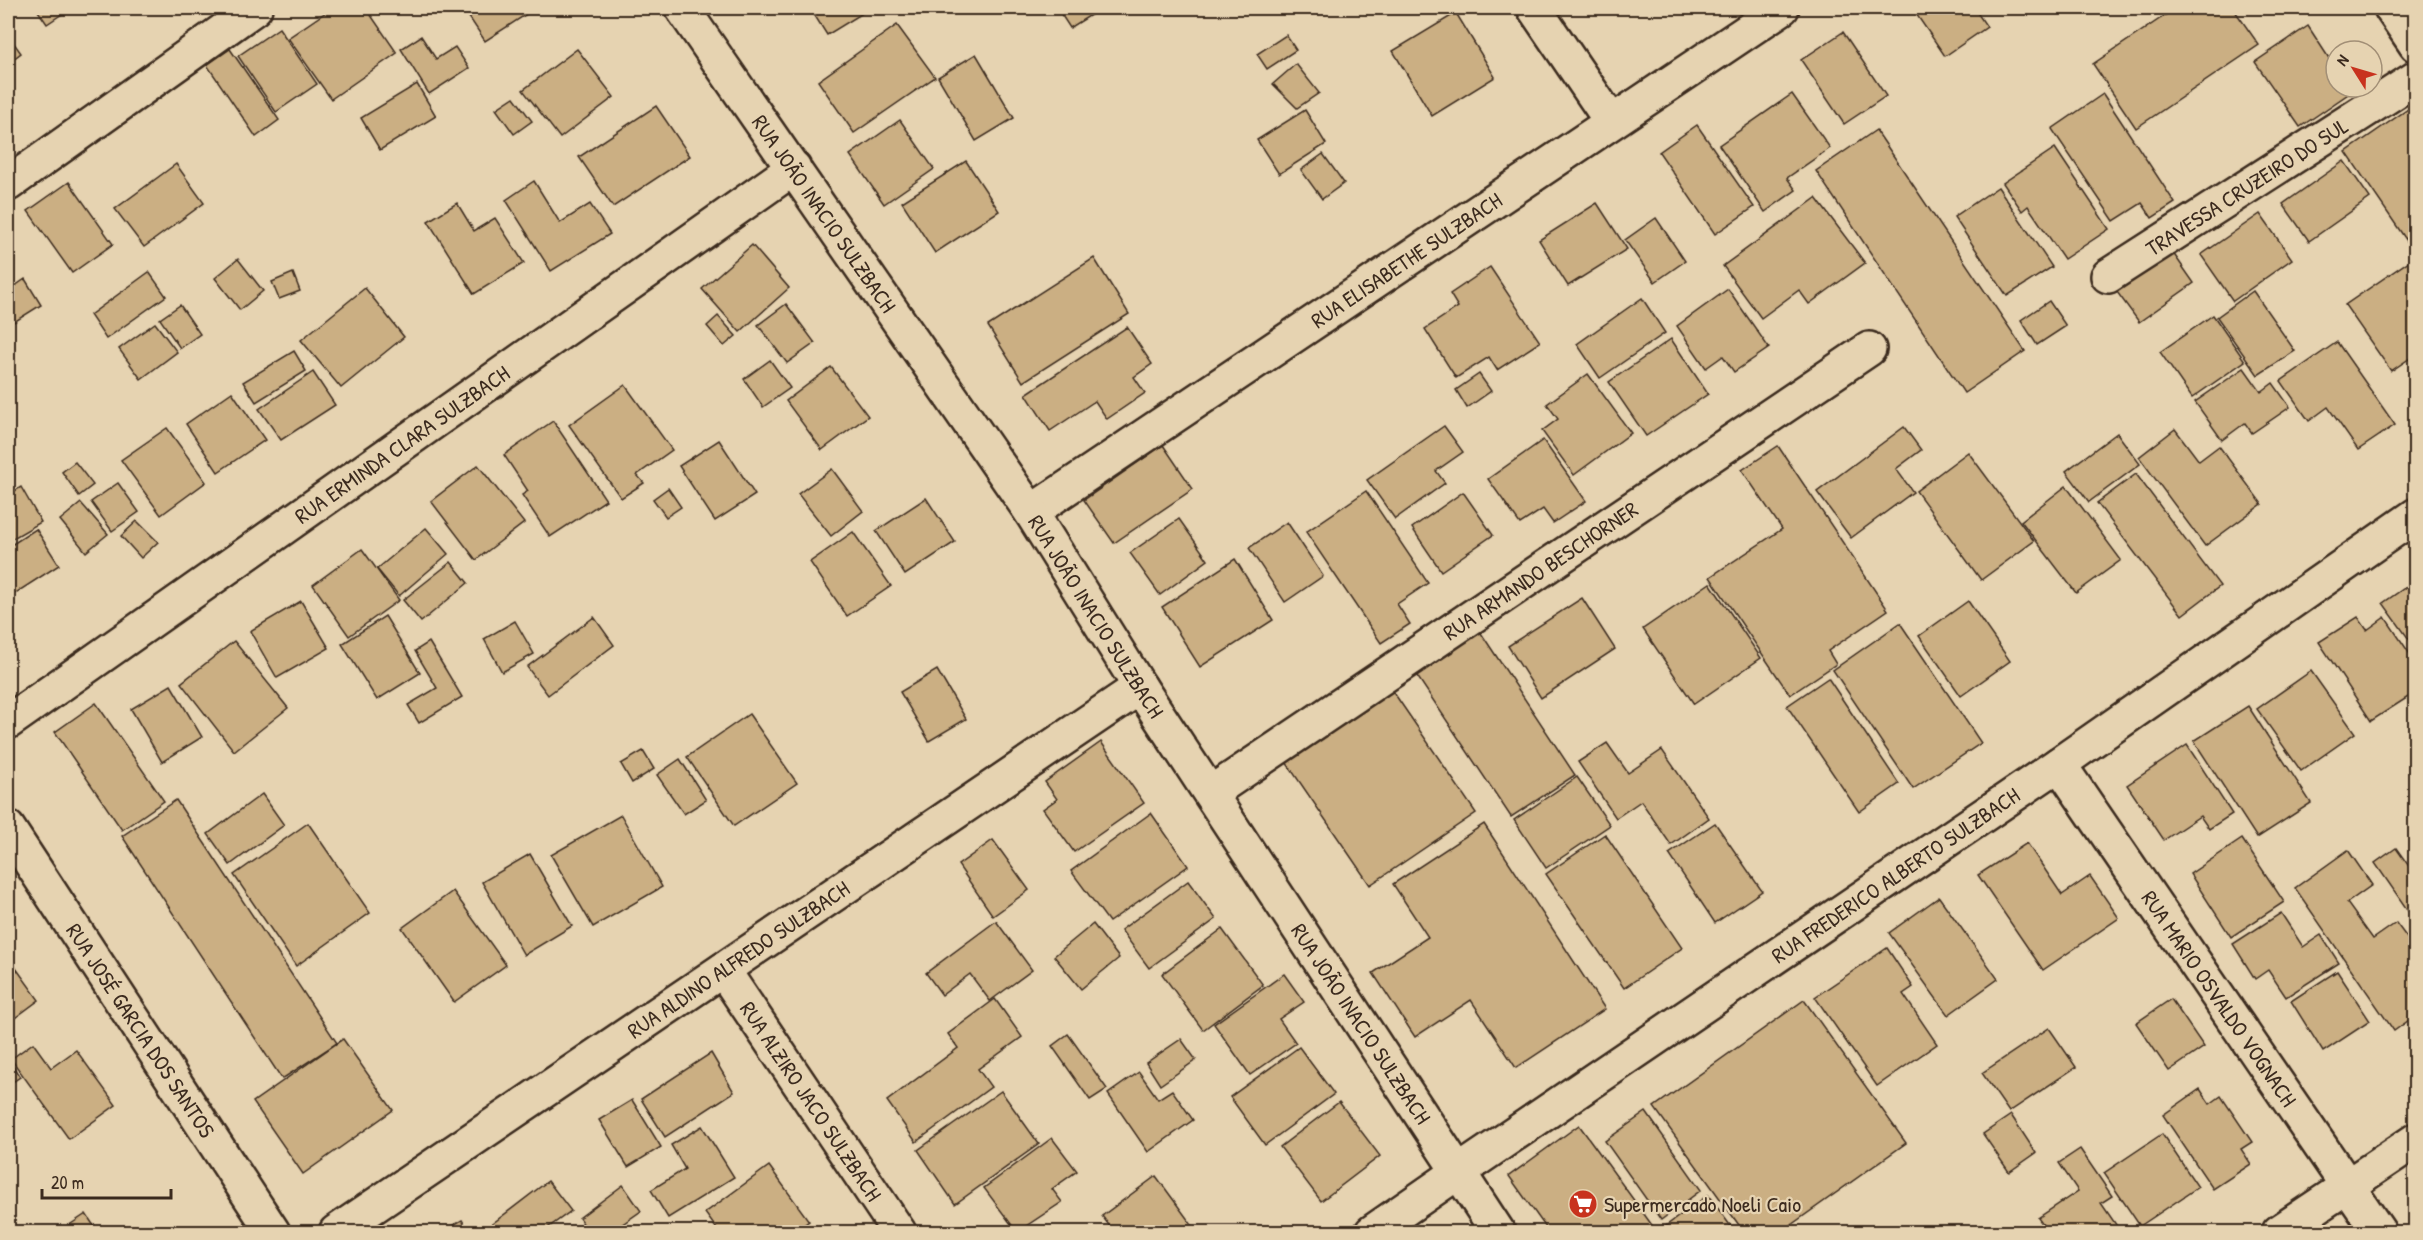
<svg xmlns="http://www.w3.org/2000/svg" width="2423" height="1240" viewBox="0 0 2423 1240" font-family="'Patrick Hand',sans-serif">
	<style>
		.building { fill: #cbaf83; stroke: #3b2a1e; stroke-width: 1.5 }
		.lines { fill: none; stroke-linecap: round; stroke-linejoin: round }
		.minor-casing { stroke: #3b2a1e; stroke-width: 38 }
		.tertiary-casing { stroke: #3b2a1e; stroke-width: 38 }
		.minor { stroke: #e6d3b1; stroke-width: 33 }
		.tertiary { stroke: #e6d3b1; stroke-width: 33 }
		.labels { text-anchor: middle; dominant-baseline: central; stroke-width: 4.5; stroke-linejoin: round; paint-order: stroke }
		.street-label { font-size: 22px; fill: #3b2a1e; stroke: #e6d3b1 }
		.poi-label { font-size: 22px; fill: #3b2a1e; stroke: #e6d3b1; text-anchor: start }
	</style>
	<rect width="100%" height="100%" fill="#e6d3b1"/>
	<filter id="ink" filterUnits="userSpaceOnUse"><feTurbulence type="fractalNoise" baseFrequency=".0167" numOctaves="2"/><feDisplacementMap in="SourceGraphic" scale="12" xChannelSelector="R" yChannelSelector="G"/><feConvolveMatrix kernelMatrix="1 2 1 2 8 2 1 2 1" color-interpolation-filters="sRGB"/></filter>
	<g filter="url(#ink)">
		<g class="building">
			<polygon points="36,8 71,8 47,24"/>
			<polygon points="332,8 366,8 397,53 331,99 288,38"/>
			<polygon points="463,8 536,8 485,41"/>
			<polygon points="810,8 871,8 827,35"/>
			<polygon points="1057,8 1102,8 1070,28"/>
			<polygon points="1912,8 1974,8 1987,27 1945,56"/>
			<polygon points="2176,8 2233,8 2259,45 2136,128 2093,64"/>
			<polygon points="1456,13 1495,77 1432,116 1393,51"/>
			<polygon points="897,25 935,77 854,133 818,81"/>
			<polygon points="2308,26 2336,69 2336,87 2348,87 2351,92 2300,127 2255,62"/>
			<polygon points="279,28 317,84 276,112 238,56"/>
			<polygon points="1843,32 1886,96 1844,124 1801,60"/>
			<polygon points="8,35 21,53 8,63"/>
			<polygon points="1286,35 1296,50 1267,69 1257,54"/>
			<polygon points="421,36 436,59 455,47 469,68 429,94 401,49"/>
			<polygon points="230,49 279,120 256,137 207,65"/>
			<polygon points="577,49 614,97 560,138 523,90"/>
			<polygon points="976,54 1014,118 976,141 938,77"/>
			<polygon points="1296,64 1319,93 1297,108 1273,84"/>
			<polygon points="417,84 436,116 380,150 361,118"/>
			<polygon points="1792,94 1830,148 1787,178 1796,190 1765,212 1719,145"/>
			<polygon points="2103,94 2175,203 2152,218 2142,203 2114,221 2052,129"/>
			<polygon points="514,97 532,121 514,134 496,109"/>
			<polygon points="2414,105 2416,236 2407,241 2346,152"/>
			<polygon points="656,106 690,156 613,207 579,157"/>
			<polygon points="1305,110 1326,144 1279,174 1257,140"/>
			<polygon points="900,120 934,169 884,204 850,155"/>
			<polygon points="1697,125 1754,207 1715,234 1659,152"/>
			<polygon points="1876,130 2025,351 1964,393 1816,171"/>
			<polygon points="2055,148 2109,229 2064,259 2028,206 2022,211 2003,183"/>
			<polygon points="1323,154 1344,183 1322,199 1301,170"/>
			<polygon points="966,161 999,211 935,253 902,202"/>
			<polygon points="2344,161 2370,198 2309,241 2283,204"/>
			<polygon points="176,164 204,203 144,247 115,209"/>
			<polygon points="534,181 560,223 590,204 610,234 551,271 506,200"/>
			<polygon points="69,182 113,244 72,273 28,211"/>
			<polygon points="1998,187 2052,267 2007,296 1954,217"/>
			<polygon points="1816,198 1865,263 1809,304 1799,290 1761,318 1723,266"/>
			<polygon points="457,203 474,231 495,218 524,263 474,294 428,221"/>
			<polygon points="1597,203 1627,249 1568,286 1539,240"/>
			<polygon points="2260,214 2292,259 2233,301 2201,255"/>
			<polygon points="1656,218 1685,261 1655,282 1625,240"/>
			<polygon points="752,245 789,288 740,332 702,289"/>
			<polygon points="2173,253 2194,283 2139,322 2117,292"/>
			<polygon points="2415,257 2416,354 2391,371 2345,305"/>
			<polygon points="1094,258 1129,314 1023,382 988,326"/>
			<polygon points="238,259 263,291 240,310 215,278"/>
			<polygon points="1490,267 1540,342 1497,370 1489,357 1456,378 1425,329 1458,307 1450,294"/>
			<polygon points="149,272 166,296 106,339 90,315"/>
			<polygon points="293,273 300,291 279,299 272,282"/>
			<polygon points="25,279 41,305 14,322 8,312 8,291"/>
			<polygon points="365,288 404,337 341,388 301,340"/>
			<polygon points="1728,289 1769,348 1734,372 1723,356 1706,368 1677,326"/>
			<polygon points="2253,291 2295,351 2258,375 2217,317"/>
			<polygon points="1642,298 1665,333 1600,378 1577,344"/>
			<polygon points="2049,301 2066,326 2037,345 2021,320"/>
			<polygon points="786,304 815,343 787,363 758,325"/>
			<polygon points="180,305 200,334 180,348 160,319"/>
			<polygon points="2213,315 2245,361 2192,398 2160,352"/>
			<polygon points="718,316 736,336 724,346 707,326"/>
			<polygon points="155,323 177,352 141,379 119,349"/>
			<polygon points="1127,327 1152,364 1134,377 1145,393 1107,419 1095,401 1050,431 1026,394"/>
			<polygon points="1671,339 1708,394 1646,436 1609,382"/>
			<polygon points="2337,342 2395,425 2358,450 2328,407 2309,421 2281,381"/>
			<polygon points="294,351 306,371 256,402 243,382"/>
			<polygon points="770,360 790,388 763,407 744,379"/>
			<polygon points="831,367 868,416 822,450 786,401"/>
			<polygon points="2244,368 2261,392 2273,383 2290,407 2252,433 2245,423 2222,440 2195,402"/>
			<polygon points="313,372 335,405 281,440 259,409"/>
			<polygon points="1479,374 1491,391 1467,408 1456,390"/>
			<polygon points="1588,374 1631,433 1574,475 1542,431 1558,419 1547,404"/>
			<polygon points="625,385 672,450 637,475 644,483 621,498 569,425"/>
			<polygon points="232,392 265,440 218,472 186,424"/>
			<polygon points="553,421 606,500 550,537 522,495 528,491 504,455"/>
			<polygon points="1444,426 1463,452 1436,471 1445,483 1395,519 1367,480"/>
			<polygon points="1904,427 1921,450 1896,469 1913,492 1851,538 1817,492"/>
			<polygon points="167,428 206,482 161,515 121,460"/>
			<polygon points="2175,429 2199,461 2219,446 2262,504 2205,546 2139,457"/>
			<polygon points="2117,433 2140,464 2089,502 2066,471"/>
			<polygon points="719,440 755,495 715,521 679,466"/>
			<polygon points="1543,440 1586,501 1553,523 1543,509 1520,524 1488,479"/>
			<polygon points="1163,445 1193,489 1114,543 1084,500"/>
			<polygon points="1778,446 1888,610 1828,651 1836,664 1790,695 1710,577 1782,529 1742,470"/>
			<polygon points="1968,452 2034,541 1981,580 1916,491"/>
			<polygon points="75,462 93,485 79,496 62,472"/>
			<polygon points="478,465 524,523 476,560 431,501"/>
			<polygon points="832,469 863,511 831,536 798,494"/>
			<polygon points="2136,474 2220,586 2182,615 2097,503"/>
			<polygon points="118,483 139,512 112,531 91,502"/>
			<polygon points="2066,486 2121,560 2076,593 2021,521"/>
			<polygon points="21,487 41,522 8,541 8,495"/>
			<polygon points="668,488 681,507 666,517 653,499"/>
			<polygon points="1366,491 1428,583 1397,604 1410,624 1381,643 1306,532"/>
			<polygon points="1463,492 1493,535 1441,571 1412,528"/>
			<polygon points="926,498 955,542 905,575 876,531"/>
			<polygon points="81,503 108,534 86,552 60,520"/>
			<polygon points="1179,519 1208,560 1160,595 1130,553"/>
			<polygon points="137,521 158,542 141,558 121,536"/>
			<polygon points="1287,522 1323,576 1285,602 1249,548"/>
			<polygon points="426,528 448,554 399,596 377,569"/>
			<polygon points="36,529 59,565 11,596 8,591 8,547"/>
			<polygon points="853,532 891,586 847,616 810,562"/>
			<polygon points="362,549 399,600 349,636 313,585"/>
			<polygon points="1235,559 1273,620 1200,667 1162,607"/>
			<polygon points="451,562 468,583 421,622 403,600"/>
			<polygon points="2416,580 2416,649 2383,603"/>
			<polygon points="1710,583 1761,658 1694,704 1643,629"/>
			<polygon points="1582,598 1615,649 1541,698 1508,646"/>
			<polygon points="301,601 329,648 277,678 250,631"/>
			<polygon points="1968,601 2010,661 1961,696 1919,636"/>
			<polygon points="385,616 420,673 377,700 342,644"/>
			<polygon points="594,617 614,645 548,695 527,667"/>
			<polygon points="2358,617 2367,630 2385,617 2416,663 2416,692 2371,721 2319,642"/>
			<polygon points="515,621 534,654 502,672 484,639"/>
			<polygon points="1900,623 1981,743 1913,789 1833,670"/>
			<polygon points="1479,630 1575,775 1511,817 1415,673"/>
			<polygon points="234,641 288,708 234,751 181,683"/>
			<polygon points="429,642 462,697 419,723 408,705 437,688 415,651"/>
			<polygon points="937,670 966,719 929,741 900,692"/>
			<polygon points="2311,671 2355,733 2301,771 2257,709"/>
			<polygon points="1828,678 1899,784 1859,812 1787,706"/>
			<polygon points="171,685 202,737 162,762 131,709"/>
			<polygon points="1392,690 1476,813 1370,885 1286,762"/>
			<polygon points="96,703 164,801 122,830 55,732"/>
			<polygon points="2248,706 2311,803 2257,838 2194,741"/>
			<polygon points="749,714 797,783 734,826 687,757"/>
			<polygon points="1101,742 1144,803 1074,852 1043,809 1057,799 1045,782"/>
			<polygon points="1607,743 1628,773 1662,750 1709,818 1671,845 1641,801 1616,818 1578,762"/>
			<polygon points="2187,745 2232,814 2209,829 2200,816 2164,840 2127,785"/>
			<polygon points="643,751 654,769 632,783 621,764"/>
			<polygon points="680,759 706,800 684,814 657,775"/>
			<polygon points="1577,777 1610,825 1546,868 1514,820"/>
			<polygon points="262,794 284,825 230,865 208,834"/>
			<polygon points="176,800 337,1043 282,1079 122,836"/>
			<polygon points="1151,813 1188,866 1109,922 1071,871"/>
			<polygon points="621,815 662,887 593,927 551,855"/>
			<polygon points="308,823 370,913 296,966 234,875"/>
			<polygon points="1715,823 1762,891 1715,923 1669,854"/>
			<polygon points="1484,824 1605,1009 1516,1068 1471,1000 1415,1037 1373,973 1428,937 1393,884"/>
			<polygon points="1605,834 1682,948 1624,988 1546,874"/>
			<polygon points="2242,839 2284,902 2231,937 2190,874"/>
			<polygon points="993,840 1029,890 993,916 958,865"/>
			<polygon points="2027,843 2062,895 2090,876 2119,918 2043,970 1978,875"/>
			<polygon points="2396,848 2416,876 2415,921 2375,863"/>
			<polygon points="2348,850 2372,885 2347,903 2373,939 2396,923 2416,950 2416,1015 2394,1031 2295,888"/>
			<polygon points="530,854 572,926 524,955 482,882"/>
			<polygon points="1188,881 1216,919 1149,968 1121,930"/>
			<polygon points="453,891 506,965 454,1002 402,928"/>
			<polygon points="1939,897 1998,979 1948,1015 1889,933"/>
			<polygon points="2281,913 2303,947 2321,935 2339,963 2286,997 2268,970 2255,979 2233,944"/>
			<polygon points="996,921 1032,970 990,1001 970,974 942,995 926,973"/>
			<polygon points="1093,924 1119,958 1081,989 1054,956"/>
			<polygon points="1222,929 1263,985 1203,1030 1162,974"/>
			<polygon points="1887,948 1913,987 1903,994 1937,1044 1877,1086 1815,997"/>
			<polygon points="8,957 39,1000 8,1023"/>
			<polygon points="2337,971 2370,1021 2323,1052 2291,1001"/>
			<polygon points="1284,974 1304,1002 1279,1019 1296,1043 1250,1075 1214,1024"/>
			<polygon points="995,999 1022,1037 978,1069 991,1087 916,1142 887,1101 958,1048 948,1034"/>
			<polygon points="2171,999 2204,1047 2169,1071 2136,1023"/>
			<polygon points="1804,1000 1906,1143 1781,1232 1744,1232 1654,1107"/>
			<polygon points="2049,1028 2076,1067 2009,1112 1982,1073"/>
			<polygon points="1068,1034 1107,1089 1090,1100 1052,1046"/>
			<polygon points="343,1039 393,1110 303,1174 253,1102"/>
			<polygon points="1181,1039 1196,1060 1160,1085 1146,1063"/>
			<polygon points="33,1043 51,1068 76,1050 116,1105 69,1139 11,1059"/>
			<polygon points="1299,1047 1334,1094 1265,1145 1230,1097"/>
			<polygon points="711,1053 734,1092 665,1137 641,1099"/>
			<polygon points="8,1059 20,1077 8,1085"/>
			<polygon points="1139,1072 1158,1099 1172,1090 1193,1120 1148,1152 1108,1094"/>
			<polygon points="2200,1089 2210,1104 2221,1096 2252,1142 2241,1149 2251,1164 2213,1189 2163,1115"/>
			<polygon points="1001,1091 1039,1144 955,1204 918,1150"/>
			<polygon points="632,1100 661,1147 628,1167 599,1120"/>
			<polygon points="1339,1102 1380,1156 1321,1201 1280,1147"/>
			<polygon points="1646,1112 1701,1190 1661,1220 1605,1141"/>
			<polygon points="2011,1115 2036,1153 2009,1172 1983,1134"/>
			<polygon points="1579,1125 1657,1232 1549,1232 1509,1176"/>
			<polygon points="702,1126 734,1177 668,1218 651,1190 685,1169 671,1145"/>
			<polygon points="2162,1134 2198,1187 2140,1226 2104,1173"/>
			<polygon points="1052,1138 1077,1171 1052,1189 1062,1202 1017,1232 984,1188"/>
			<polygon points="2080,1149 2112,1196 2101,1203 2121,1232 2048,1232 2038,1218 2078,1191 2059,1163"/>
			<polygon points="769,1166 809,1221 794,1232 719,1232 705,1213"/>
			<polygon points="1156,1176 1197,1232 1114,1232 1102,1216"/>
			<polygon points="548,1181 571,1211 542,1232 486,1232 484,1230"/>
			<polygon points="623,1185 641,1211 611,1232 589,1232 579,1218"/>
			<polygon points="1708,1195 1735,1232 1666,1232 1663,1228"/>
			<polygon points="86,1214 98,1232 59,1232"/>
			<polygon points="462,1220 469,1232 441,1232"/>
		</g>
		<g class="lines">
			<g class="minor-casing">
				<g id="minor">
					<polyline points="1534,8 1611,121"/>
					<polyline points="8,184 255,8"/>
					<path id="s1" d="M2108,276L2416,78"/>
					<path id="s2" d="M1031,512L1782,8"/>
					<path id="s3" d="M8,722L794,168"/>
					<path id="s4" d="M2059,764L2379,1232"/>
					<path id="s5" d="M1212,792L1869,349"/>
					<path id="s6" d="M8,828L273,1232"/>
					<path id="s7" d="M723,970L899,1232"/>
					<path id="s8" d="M336,1232L1140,687"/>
					<polyline points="1372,1232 1457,1173"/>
					<polyline points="2279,1232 2416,1140"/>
				</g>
			</g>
			<g class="tertiary-casing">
				<g id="tertiary">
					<path id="s9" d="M682,8L1031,512L1140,687L1498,1232"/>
					<polyline points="2391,8 2416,45"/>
					<path id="s10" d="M1457,1173L2059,764L2416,515"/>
				</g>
			</g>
			<use href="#minor" class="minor"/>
			<use href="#tertiary" class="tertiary"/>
		</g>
	</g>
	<defs>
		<g id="supermarket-disc" transform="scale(1.5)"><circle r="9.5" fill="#c8321e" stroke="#e6d3b1"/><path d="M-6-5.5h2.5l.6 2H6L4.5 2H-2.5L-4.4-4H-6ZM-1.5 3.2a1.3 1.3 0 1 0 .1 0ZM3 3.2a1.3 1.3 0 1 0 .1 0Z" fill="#fff"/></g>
	</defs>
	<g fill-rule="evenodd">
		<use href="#supermarket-disc" x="1583" y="1204"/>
	</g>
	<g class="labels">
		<g class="street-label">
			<text stroke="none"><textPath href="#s1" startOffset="165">TRAVESSA CRUZEIRO DO SUL</textPath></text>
			<text stroke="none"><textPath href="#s9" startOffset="250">RUA JOÃO INACIO SULZBACH</textPath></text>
			<text stroke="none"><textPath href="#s2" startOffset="452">RUA ELISABETHE SULZBACH</textPath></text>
			<text stroke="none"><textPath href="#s3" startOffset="482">RUA ERMINDA CLARA SULZBACH</textPath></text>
			<text stroke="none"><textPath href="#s5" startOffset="396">RUA ARMANDO BESCHORNER</textPath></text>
			<text stroke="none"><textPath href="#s9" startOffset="736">RUA JOÃO INACIO SULZBACH</textPath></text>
			<text stroke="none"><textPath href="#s10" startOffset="530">RUA FREDERICO ALBERTO SULZBACH</textPath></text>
			<text stroke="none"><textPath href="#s8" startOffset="486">RUA ALDINO ALFREDO SULZBACH</textPath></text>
			<text stroke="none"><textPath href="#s4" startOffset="284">RUA MARIO OSVALDO VOGNACH</textPath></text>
			<text stroke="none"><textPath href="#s9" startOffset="1222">RUA JOÃO INACIO SULZBACH</textPath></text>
			<text stroke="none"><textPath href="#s6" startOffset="242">RUA JOSÉ GARCIA DOS SANTOS</textPath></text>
			<text stroke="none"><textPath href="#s7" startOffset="158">RUA ALZIRO JACO SULZBACH</textPath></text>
		</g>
		<g class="poi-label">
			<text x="1604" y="1204">Supermercado Noeli Caio</text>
		</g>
	</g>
	<rect width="2423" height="1240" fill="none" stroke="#e6d3b1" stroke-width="30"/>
	<rect x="15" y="15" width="2393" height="1210" fill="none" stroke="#3b2a1e" stroke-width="2" filter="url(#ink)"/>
	<g transform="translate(2354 69) rotate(307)"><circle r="28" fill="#e6d3b1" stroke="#a28f76" stroke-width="1.5"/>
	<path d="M0-4.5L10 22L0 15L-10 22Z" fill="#c8321e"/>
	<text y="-9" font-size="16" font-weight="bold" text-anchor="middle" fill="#3b2a1e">N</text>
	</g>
	<path d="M42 1189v9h129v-9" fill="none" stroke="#3b2a1e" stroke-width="3"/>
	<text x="51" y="1189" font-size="18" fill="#3b2a1e" stroke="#e6d3b1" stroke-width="4.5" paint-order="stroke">20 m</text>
</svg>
